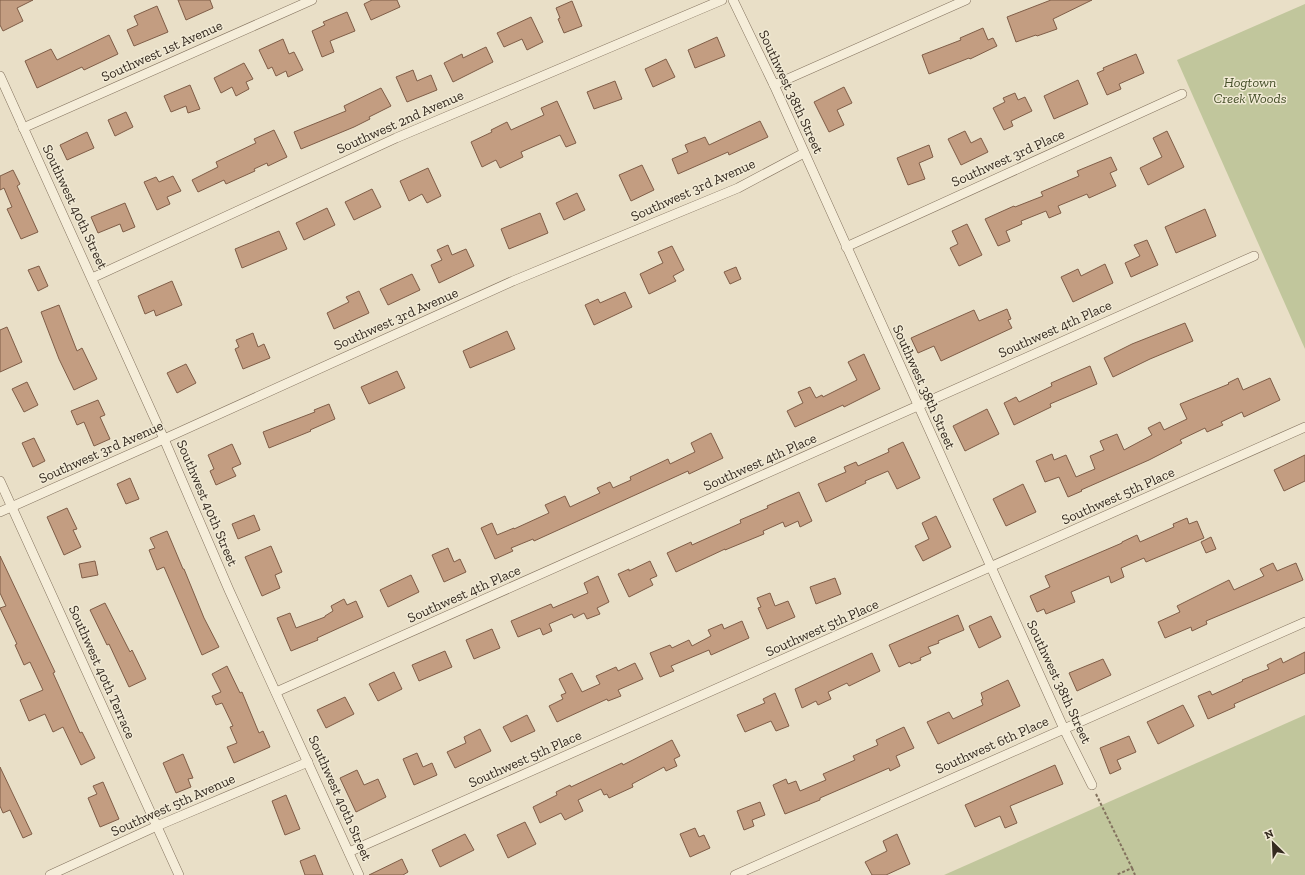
<svg xmlns="http://www.w3.org/2000/svg" width="1305" height="875" viewBox="0 0 1305 875" font-family="'Zilla Slab',serif">
	<style>
		.green { fill: #c1c69c }
		.building { fill: #c39d81; stroke: #7f5d47 }
		.lines { fill: none; stroke-linecap: round; stroke-linejoin: round }
		.street-casing { stroke: #83725e; stroke-width: 10 }
		.path { stroke: #83725e; stroke-width: 2; stroke-dasharray: 3 2; stroke-linecap: butt }
		.street { stroke: #f5edd9; stroke-width: 9 }
		.labels { text-anchor: middle; dominant-baseline: central; stroke-width: 3; stroke-linejoin: round; paint-order: stroke }
		.street-label { font-size: 14px; fill: #352a20; stroke: #f1ead5 }
		.park-label { font-size: 14px; font-style: italic; fill: #454f29; stroke: #f1ead5 }
	</style>
	<rect width="100%" height="100%" fill="#e9dfc7"/>
	<g class="green">
		<polygon points="1305,4 1305,349 1177,60"/>
		<polygon points="1305,715 1305,875 944,875"/>
	</g>
	<g class="building">
		<polygon points="0,0 33,0 17,8 23,21 3,31 0,25"/>
		<polygon points="178,0 210,0 213,8 186,20"/>
		<polygon points="372,0 397,0 400,7 371,20 364,4"/>
		<polygon points="1051,0 1092,0 1053,19 1057,29 1037,36 1036,35 1016,42 1007,17"/>
		<polygon points="572,1 582,26 564,33 558,19 560,18 556,8"/>
		<polygon points="157,6 168,32 134,46 127,30 138,25 134,16"/>
		<polygon points="347,12 355,31 330,41 334,52 322,57 312,31 325,25 323,22"/>
		<polygon points="531,17 543,42 527,50 522,39 504,47 497,33"/>
		<polygon points="983,28 988,40 993,38 997,46 970,59 969,58 929,74 922,55 961,40 960,38"/>
		<polygon points="109,35 118,54 84,70 82,67 37,88 25,61 51,49 57,60"/>
		<polygon points="717,37 725,56 695,68 688,50"/>
		<polygon points="283,39 289,54 294,52 303,70 288,77 286,71 276,76 272,67 268,69 259,50"/>
		<polygon points="486,47 493,62 453,82 444,63 462,54 463,58"/>
		<polygon points="1136,54 1144,73 1119,84 1121,89 1107,95 1097,73 1104,70 1103,68"/>
		<polygon points="666,59 675,77 653,87 645,69"/>
		<polygon points="244,63 253,79 246,82 249,89 236,96 232,87 221,93 214,78"/>
		<polygon points="413,70 417,81 431,75 437,90 407,102 396,77"/>
		<polygon points="1078,80 1088,104 1054,119 1044,96"/>
		<polygon points="615,81 622,99 594,109 587,92"/>
		<polygon points="190,85 200,109 188,113 186,106 171,112 164,96"/>
		<polygon points="844,87 852,103 837,110 844,125 829,132 814,102"/>
		<polygon points="381,88 391,106 369,117 370,119 354,127 301,149 294,132 346,111 344,106"/>
		<polygon points="1015,93 1018,100 1025,97 1032,111 1011,121 1013,126 1004,130 993,108 1005,102 1003,98"/>
		<polygon points="557,101 576,143 566,147 560,135 521,152 523,157 500,168 496,160 482,167 471,142 492,132 491,130 507,122 511,130 544,115 541,108"/>
		<polygon points="126,112 133,127 115,136 108,120"/>
		<polygon points="760,121 768,137 729,155 728,152 678,174 672,159 688,152 685,145 705,137 709,145"/>
		<polygon points="274,130 287,157 268,166 267,163 254,169 255,171 226,184 224,180 198,192 192,180 218,167 216,162 256,143 254,139"/>
		<polygon points="965,131 971,143 981,138 988,152 961,165 948,139"/>
		<polygon points="1167,131 1184,167 1148,185 1140,168 1162,157 1153,138"/>
		<polygon points="87,132 94,148 67,160 60,145"/>
		<polygon points="929,145 933,157 919,163 925,179 908,185 897,158"/>
		<polygon points="1111,157 1117,170 1110,173 1116,186 1089,198 1087,194 1058,206 1061,213 1049,218 1046,211 1021,221 1022,224 1006,231 1010,241 998,246 985,219 1014,206 1015,207 1043,196 1041,192 1079,176 1077,171"/>
		<polygon points="642,165 654,190 631,201 619,175"/>
		<polygon points="428,168 441,196 427,203 422,194 409,201 400,181"/>
		<polygon points="13,170 20,184 17,186 38,232 21,239 7,209 12,207 4,188 0,190 0,176"/>
		<polygon points="173,176 181,191 167,197 170,204 157,210 144,182 156,177 159,182"/>
		<polygon points="372,189 381,207 354,220 345,202"/>
		<polygon points="577,193 585,210 564,220 556,203"/>
		<polygon points="125,203 135,227 123,232 120,224 98,233 91,217"/>
		<polygon points="327,208 335,225 304,240 296,223"/>
		<polygon points="1205,209 1216,236 1176,253 1165,227"/>
		<polygon points="540,213 548,233 509,249 501,229"/>
		<polygon points="967,224 982,255 959,266 950,248 958,244 952,231"/>
		<polygon points="279,231 287,249 242,268 235,249"/>
		<polygon points="1147,240 1158,265 1131,277 1125,263 1140,256 1134,245"/>
		<polygon points="448,245 452,255 466,249 474,266 439,283 431,265 442,260 437,250"/>
		<polygon points="672,246 684,270 673,276 676,281 649,294 640,274 663,263 658,252"/>
		<polygon points="1105,264 1113,283 1073,302 1061,277 1078,269 1081,276"/>
		<polygon points="39,266 48,286 38,291 28,270"/>
		<polygon points="736,267 741,279 730,284 724,272"/>
		<polygon points="412,274 420,290 388,305 380,289"/>
		<polygon points="172,281 182,305 156,316 154,310 145,314 138,296"/>
		<polygon points="359,291 369,313 334,329 327,313 349,302 346,297"/>
		<polygon points="625,292 632,307 594,325 585,305 598,299 600,303"/>
		<polygon points="59,305 77,351 82,348 97,379 74,390 59,359 41,312"/>
		<polygon points="1007,309 1011,319 1008,320 1012,328 941,361 934,346 918,353 911,338 974,310 979,321"/>
		<polygon points="1185,323 1193,341 1150,359 1113,377 1104,358 1132,344"/>
		<polygon points="7,327 22,362 0,372 0,330"/>
		<polygon points="507,331 515,349 470,368 463,351"/>
		<polygon points="253,333 258,347 264,344 270,358 243,369 235,349 239,347 236,340"/>
		<polygon points="864,354 880,389 844,407 843,405 795,427 787,411 803,403 798,392 810,387 816,398 822,395 823,397 857,380 848,362"/>
		<polygon points="186,364 196,383 177,393 167,373"/>
		<polygon points="1090,366 1097,384 1050,404 1051,407 1014,425 1004,403 1016,397 1019,402 1052,386 1051,383"/>
		<polygon points="397,371 405,388 369,404 361,387"/>
		<polygon points="1238,378 1243,390 1270,378 1280,400 1244,417 1242,412 1221,422 1223,425 1207,432 1205,428 1180,440 1182,443 1149,460 1081,490 1082,491 1068,497 1059,477 1045,482 1036,461 1052,454 1054,460 1066,455 1076,477 1095,469 1090,456 1104,450 1100,441 1117,434 1124,450 1152,435 1148,428 1160,422 1164,430 1187,419 1180,404 1229,384 1228,383"/>
		<polygon points="27,382 38,405 24,412 12,389"/>
		<polygon points="98,400 105,415 100,417 110,439 94,446 84,422 77,425 71,411"/>
		<polygon points="329,404 335,419 310,430 311,431 269,448 263,432 315,412 314,410"/>
		<polygon points="987,409 999,434 965,451 953,426"/>
		<polygon points="711,433 723,458 689,474 688,471 534,541 533,539 511,548 513,551 495,559 481,528 492,523 497,535 514,528 514,529 549,513 545,505 565,496 570,507 600,493 597,488 610,482 613,488 631,480 630,477 668,459 670,464 695,452 691,443"/>
		<polygon points="34,438 45,461 33,467 22,443"/>
		<polygon points="903,442 920,478 897,489 888,471 865,481 866,483 826,502 818,484 846,472 844,467 856,462 858,466 889,452 888,449"/>
		<polygon points="232,444 241,464 232,468 236,476 216,485 210,471 214,469 208,455"/>
		<polygon points="1305,455 1305,481 1284,491 1274,470"/>
		<polygon points="130,478 139,499 126,504 117,484"/>
		<polygon points="1023,484 1036,512 1006,526 993,499"/>
		<polygon points="799,492 812,521 800,527 798,521 785,527 783,522 763,531 764,534 725,550 725,549 676,572 667,553 691,542 692,545 741,523 740,520 768,508 767,506"/>
		<polygon points="67,508 77,529 73,530 81,547 64,555 47,517"/>
		<polygon points="254,515 260,530 238,539 232,524"/>
		<polygon points="936,516 951,547 923,561 915,546 929,539 922,523"/>
		<polygon points="1187,518 1189,524 1197,521 1204,538 1146,562 1144,558 1121,568 1124,577 1111,583 1109,576 1071,592 1075,602 1046,614 1044,609 1037,612 1030,596 1050,587 1045,576 1122,543 1122,542 1137,535 1140,542 1174,527 1173,524"/>
		<polygon points="167,531 183,569 184,569 204,618 219,647 202,655 164,567 157,570 149,550 155,548 150,538"/>
		<polygon points="1211,537 1216,549 1206,553 1201,542"/>
		<polygon points="271,546 282,572 275,575 280,588 262,596 245,557"/>
		<polygon points="448,548 454,562 460,559 466,572 444,582 432,555"/>
		<polygon points="0,556 55,672 53,673 80,733 82,732 95,758 81,765 63,727 53,732 45,714 29,721 20,700 43,690 30,662 24,665 15,645 17,644 0,608 6,606 0,593"/>
		<polygon points="95,561 98,575 82,578 79,564"/>
		<polygon points="650,561 657,576 650,579 653,585 629,597 618,574 629,569 629,571"/>
		<polygon points="1273,563 1277,571 1296,563 1303,580 1206,621 1207,624 1192,631 1191,627 1165,638 1158,622 1180,612 1177,606 1229,580 1234,590 1264,576 1260,569"/>
		<polygon points="411,575 419,592 388,607 380,590"/>
		<polygon points="598,576 609,602 597,608 600,614 587,619 584,613 574,618 572,614 549,624 552,631 543,635 540,628 518,637 511,621 551,604 553,608 588,593 584,583"/>
		<polygon points="835,578 841,594 816,604 810,587"/>
		<polygon points="770,593 775,606 788,601 795,617 767,629 758,608 761,607 757,598"/>
		<polygon points="344,599 347,605 356,601 363,617 317,638 318,640 291,651 277,618 290,613 296,628 325,617 325,616 333,611 331,606"/>
		<polygon points="105,603 130,652 132,650 146,679 129,687 109,644 107,645 90,610"/>
		<polygon points="958,615 964,630 938,641 939,643 928,647 931,653 920,658 921,660 911,664 910,662 899,667 889,645"/>
		<polygon points="991,616 1001,637 979,648 969,626"/>
		<polygon points="742,621 749,638 711,655 709,650 671,666 674,671 660,677 650,653 670,645 672,648 689,640 692,646 711,636 708,630 722,624 724,629"/>
		<polygon points="492,629 500,648 474,659 466,640"/>
		<polygon points="445,651 452,667 419,681 412,665"/>
		<polygon points="1305,652 1305,673 1234,704 1235,707 1208,719 1198,696 1210,691 1212,695 1243,681 1242,680 1269,669 1267,665 1281,658 1283,663"/>
		<polygon points="872,653 880,671 849,686 847,683 828,692 831,699 818,705 816,701 802,708 795,689"/>
		<polygon points="1103,659 1111,675 1077,691 1069,673"/>
		<polygon points="635,663 643,679 618,690 621,696 608,701 607,699 557,722 549,706 563,699 561,695 566,693 559,679 572,673 582,692 600,684 596,676 616,667 618,671"/>
		<polygon points="227,666 240,693 242,692 259,733 263,731 270,747 234,763 227,747 237,743 230,727 233,726 222,703 216,705 212,696 221,692 212,674"/>
		<polygon points="394,672 402,689 378,701 369,684"/>
		<polygon points="1008,680 1020,706 938,744 927,722 949,712 953,719 983,705 981,700 983,699 981,693"/>
		<polygon points="775,693 789,726 776,731 771,721 745,732 737,715 765,703 763,699"/>
		<polygon points="345,697 354,714 326,728 317,710"/>
		<polygon points="1183,705 1194,726 1158,744 1147,722"/>
		<polygon points="527,715 535,731 511,742 503,727"/>
		<polygon points="904,727 914,748 896,756 900,766 890,771 889,768 820,798 820,800 785,814 773,785 786,779 788,784 796,781 800,791 826,780 823,774 855,760 853,756 878,745 876,740"/>
		<polygon points="480,729 491,751 455,768 447,752 466,743 464,737"/>
		<polygon points="1129,736 1136,752 1117,760 1121,769 1110,774 1100,748"/>
		<polygon points="672,740 680,756 674,759 677,766 666,771 664,767 632,784 633,787 609,798 607,794 604,795 601,789 578,800 583,811 565,820 561,813 540,823 533,807 557,795 556,792 570,785 571,787 622,763 623,765"/>
		<polygon points="417,753 423,767 432,763 437,775 414,785 403,759"/>
		<polygon points="183,754 193,778 188,779 191,787 176,793 163,763"/>
		<polygon points="1055,765 1063,784 1010,806 1017,823 1005,828 1000,816 975,827 965,805"/>
		<polygon points="0,767 32,834 23,838 10,810 3,813 0,806"/>
		<polygon points="357,770 364,785 378,779 386,797 356,812 340,778"/>
		<polygon points="103,782 119,819 100,827 88,798 97,794 93,786"/>
		<polygon points="286,795 300,829 285,835 272,801"/>
		<polygon points="760,802 765,815 752,820 754,826 744,830 737,811"/>
		<polygon points="525,822 536,844 508,858 497,835"/>
		<polygon points="695,828 699,837 704,835 710,848 690,857 680,834"/>
		<polygon points="465,834 474,850 440,867 432,850"/>
		<polygon points="897,834 910,864 886,875 872,875 865,862 887,851 883,841"/>
		<polygon points="315,855 323,875 305,875 300,861"/>
		<polygon points="402,859 408,872 403,875 369,875"/>
	</g>
	<g class="lines">
		<g class="street-casing">
			<g id="street">
				<polyline points="733,0 774,85 1064,729 1092,785"/>
				<polyline points="0,76 164,439 229,590 359,875"/>
				<polyline points="774,85 966,0"/>
				<polyline points="23,128 312,0"/>
				<polyline points="846,247 1182,94"/>
				<polyline points="92,278 396,138 722,0"/>
				<polyline points="0,481 179,875"/>
				<polyline points="0,512 164,439 513,281 738,188 804,153"/>
				<polyline points="276,692 1254,256"/>
				<polyline points="349,852 1305,427"/>
				<polyline points="50,875 157,826 308,762"/>
				<polyline points="735,875 1305,622"/>
			</g>
		</g>
		<g class="path">
			<polyline points="1096,794 1132,868 1116,875"/>
			<polyline points="1132,868 1135,875"/>
		</g>
		<use href="#street" class="street"/>
	</g>
	<g class="labels">
		<g class="street-label">
			<text transform="translate(162 51) rotate(-24)">Southwest 1st Avenue</text>
			<text transform="translate(791 92) rotate(65)">Southwest 38th Street</text>
			<text transform="translate(400 122) rotate(-24)">Southwest 2nd Avenue</text>
			<text transform="translate(1008 158) rotate(-24)">Southwest 3rd Place</text>
			<text transform="translate(693 190) rotate(-24)">Southwest 3rd Avenue</text>
			<text transform="translate(75 207) rotate(65)">Southwest 40th Street</text>
			<text transform="translate(396 319) rotate(-24)">Southwest 3rd Avenue</text>
			<text transform="translate(1055 329) rotate(-24)">Southwest 4th Place</text>
			<text transform="translate(924 387) rotate(66)">Southwest 38th Street</text>
			<text transform="translate(101 452) rotate(-24)">Southwest 3rd Avenue</text>
			<text transform="translate(760 462) rotate(-24)">Southwest 4th Place</text>
			<text transform="translate(1118 496) rotate(-24)">Southwest 5th Place</text>
			<text transform="translate(207 503) rotate(67)">Southwest 40th Street</text>
			<text transform="translate(464 594) rotate(-24)">Southwest 4th Place</text>
			<text transform="translate(822 628) rotate(-24)">Southwest 5th Place</text>
			<text transform="translate(102 672) rotate(66)">Southwest 40th Terrace</text>
			<text transform="translate(1059 682) rotate(65)">Southwest 38th Street</text>
			<text transform="translate(992 745) rotate(-24)">Southwest 6th Place</text>
			<text transform="translate(525 759) rotate(-24)">Southwest 5th Place</text>
			<text transform="translate(340 798) rotate(66)">Southwest 40th Street</text>
			<text transform="translate(173 805) rotate(-24)">Southwest 5th Avenue</text>
		</g>
		<g class="park-label">
			<text x="1250" y="82">Hogtown<tspan x="1250" dy="16">Creek Woods</tspan></text>
		</g>
	</g>
	<g transform="translate(1273 843) rotate(336)" stroke="#f1ead5" stroke-width="3" paint-order="stroke">
	<path d="M0-3L7 15L0 10L-7 15Z" fill="#352a20"/>
	<text y="-6" font-size="11" font-weight="bold" text-anchor="middle" fill="#352a20">N</text>
	</g>
</svg>
